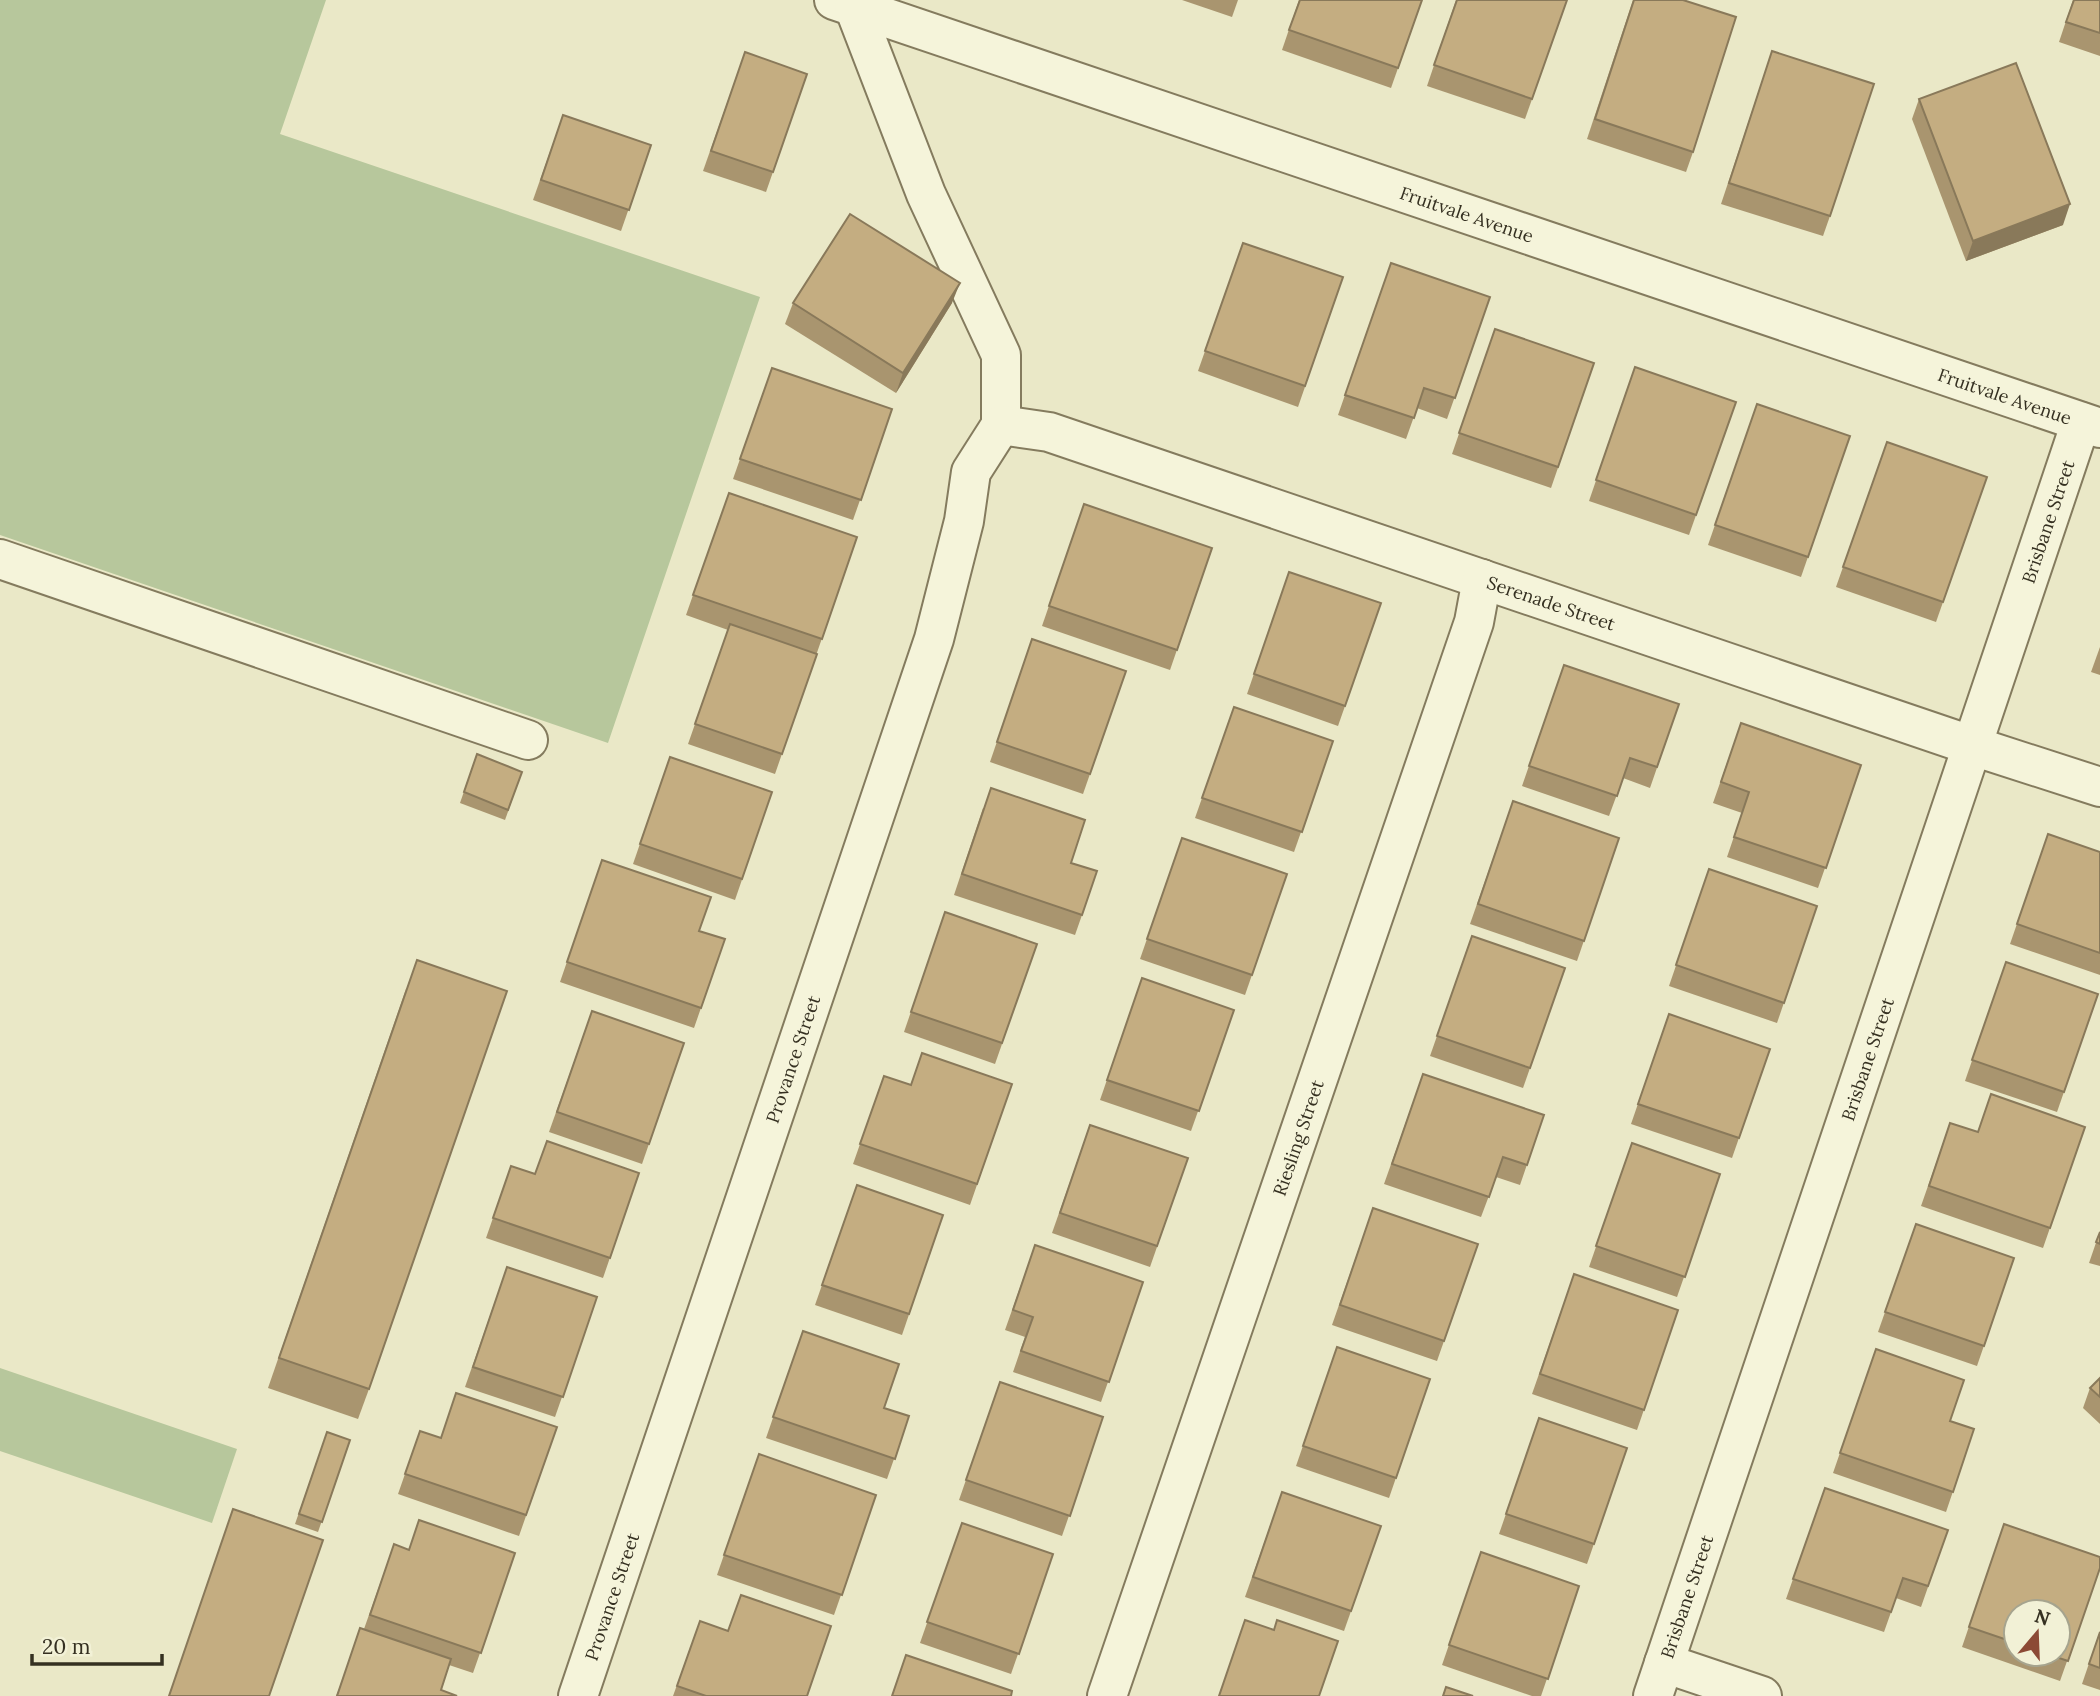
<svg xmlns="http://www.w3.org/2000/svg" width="2100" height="1696" viewBox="0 0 2100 1696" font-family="Lora,serif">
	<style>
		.green { fill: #b7c79c }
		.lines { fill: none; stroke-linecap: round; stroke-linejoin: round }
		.minor-casing { stroke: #847b5e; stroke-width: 42 }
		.minor { stroke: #f5f4da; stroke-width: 38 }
		.wall { fill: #a9956f; fill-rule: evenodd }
		.shaded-wall { fill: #89795a }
		.building { fill: #c4ad81; stroke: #89795a; stroke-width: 2 }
		.labels { text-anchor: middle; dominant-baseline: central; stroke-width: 6; stroke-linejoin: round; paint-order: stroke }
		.street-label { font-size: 18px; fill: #353021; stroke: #f2f1d6 }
	</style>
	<rect width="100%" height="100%" fill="#eae8c7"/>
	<g class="green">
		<polygon points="0,0 326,0 280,134 760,297 608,743 0,535"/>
		<polygon points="0,1368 237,1449 212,1523 0,1451"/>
	</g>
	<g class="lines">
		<g class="minor-casing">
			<g id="minor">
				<path id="s1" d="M834,0L2100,428"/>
				<polyline points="857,0 854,7 926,194 1001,355 1001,425"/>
				<path id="s2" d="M1001,425L1049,432L1973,746L2100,787"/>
				<polyline points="0,559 528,740"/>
				<polyline points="1664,1663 1762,1696"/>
				<path id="s3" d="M578,1696L934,639L964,521L971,472L1001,425"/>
				<path id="s4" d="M1107,1696L1474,622L1482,579"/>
				<path id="s5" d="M1653,1696L2081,422"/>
			</g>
		</g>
		<use href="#minor" class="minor"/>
	</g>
	<g class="wall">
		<polygon points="1182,0 1238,0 1232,17"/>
		<polygon points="1299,0 1422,0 1391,88 1282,50"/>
		<polygon points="1456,0 1567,0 1525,119 1427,86"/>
		<polygon points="1633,0 1683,0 1693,152 1686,172 1587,139"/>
		<polygon points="2073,0 2100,0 2100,56 2059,42"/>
		<polygon points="1772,51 1830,216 1823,236 1721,204"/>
		<polygon points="745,52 807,74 766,192 703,171"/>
		<polygon points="1919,99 2063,225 1966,261 1912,119"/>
		<polygon points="563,115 651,145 621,231 533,200"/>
		<polygon points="1243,243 1343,277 1298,407 1198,371"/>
		<polygon points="1391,263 1490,297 1447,419 1417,408 1406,439 1338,415"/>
		<polygon points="793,303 952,303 896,393 785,324"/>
		<polygon points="1495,329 1594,363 1551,488 1452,454"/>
		<polygon points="1635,367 1736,402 1689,535 1589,501"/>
		<polygon points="772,368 892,409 853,520 733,479"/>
		<polygon points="1757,404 1850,436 1801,577 1708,545"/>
		<polygon points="1887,442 1987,477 1936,622 1836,587"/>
		<polygon points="729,493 857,537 775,774 688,744 728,630 686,615"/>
		<polygon points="1084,504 1212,548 1170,670 1042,626"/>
		<polygon points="1289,572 1381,603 1338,726 1247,694"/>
		<polygon points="1032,639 1126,671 1083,794 990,762"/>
		<polygon points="2100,647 2100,675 2091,672"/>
		<polygon points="1564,665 1679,704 1650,788 1623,778 1609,816 1522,786"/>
		<polygon points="1234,707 1333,741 1294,852 1195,818"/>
		<polygon points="1741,723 1861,765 1818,888 1727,857 1742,813 1713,803"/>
		<polygon points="477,754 522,772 505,820 460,803"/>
		<polygon points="670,757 772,792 735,900 633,864"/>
		<polygon points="1513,801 1619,838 1577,961 1470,924"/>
		<polygon points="983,808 1071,863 1082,915 1075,935 954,895"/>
		<polygon points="2048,834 2100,852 2100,975 2010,944"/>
		<polygon points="1182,838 1287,874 1245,995 1140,959"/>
		<polygon points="602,860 699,931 725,939 694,1028 560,982"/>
		<polygon points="1709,869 1817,906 1777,1023 1669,986"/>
		<polygon points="945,912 1037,944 995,1064 904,1032"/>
		<polygon points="1472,936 1565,968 1523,1088 1430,1056"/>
		<polygon points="2006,962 2098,994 2057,1112 1965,1081"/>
		<polygon points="1142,978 1234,1010 1191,1131 1100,1100"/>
		<polygon points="406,989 369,1389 358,1419 268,1388"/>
		<polygon points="592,1011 684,1043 642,1164 549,1132"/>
		<polygon points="1669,1014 1770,1049 1732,1158 1631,1124"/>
		<polygon points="1423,1074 1544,1115 1520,1185 1496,1177 1481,1217 1384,1184"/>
		<polygon points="884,1076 911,1085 1012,1084 970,1205 853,1164"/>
		<polygon points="1950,1123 1977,1132 2085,1127 2043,1248 1921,1206"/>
		<polygon points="1090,1125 1188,1158 1150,1267 1052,1233"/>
		<polygon points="1632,1143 1720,1174 1677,1297 1589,1267"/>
		<polygon points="511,1166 535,1174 639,1173 603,1278 486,1238"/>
		<polygon points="857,1185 943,1215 902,1335 815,1305"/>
		<polygon points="1373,1208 1478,1244 1437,1361 1332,1325"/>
		<polygon points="1916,1224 2014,1258 1977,1366 1878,1332"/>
		<polygon points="2100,1231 2100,1266 2089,1263"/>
		<polygon points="1035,1245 1143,1282 1101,1402 1013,1372 1025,1337 1005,1330"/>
		<polygon points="507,1267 597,1297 555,1417 465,1387"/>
		<polygon points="1574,1274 1678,1310 1637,1430 1532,1394"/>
		<polygon points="803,1331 884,1408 909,1416 887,1479 766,1438"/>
		<polygon points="1337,1347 1430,1379 1389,1498 1296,1466"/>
		<polygon points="1876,1349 1950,1421 1974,1429 1946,1512 1833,1473"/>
		<polygon points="2100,1378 2100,1424 2083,1408 2090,1388"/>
		<polygon points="1000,1382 1103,1417 1062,1536 959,1500"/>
		<polygon points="1539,1418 1627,1448 1587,1564 1499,1534"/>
		<polygon points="557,1427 519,1536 398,1494 420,1431 440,1438"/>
		<polygon points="327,1432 350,1440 318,1532 295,1524"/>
		<polygon points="759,1454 876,1495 834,1615 717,1575"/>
		<polygon points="1825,1488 1948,1530 1921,1607 1896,1598 1884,1632 1786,1599"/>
		<polygon points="1282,1492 1381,1526 1344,1631 1245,1597"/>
		<polygon points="962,1523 1053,1554 1011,1674 920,1643"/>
		<path d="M2004,1524L2100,1568L2060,1681L1962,1647ZM2016,1612L2058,1654H2016Z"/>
		<polygon points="394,1544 409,1550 515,1553 473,1673 449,1665 336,1696 364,1629"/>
		<polygon points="1481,1552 1579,1586 1541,1696 1532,1696 1442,1665"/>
		<polygon points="700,1621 807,1696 673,1696"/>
		<polygon points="2100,1631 2100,1690 2082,1684"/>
	</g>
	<g class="shaded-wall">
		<polygon points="2070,204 2063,225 1966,261 1973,241"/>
		<polygon points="960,283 952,303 896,393 903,373"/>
	</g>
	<g class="building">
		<polygon points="1300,0 1422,0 1398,68 1289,30"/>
		<polygon points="1457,0 1567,0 1532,99 1434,65"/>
		<polygon points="1634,0 1683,0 1736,17 1693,152 1595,119"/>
		<polygon points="2074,0 2100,0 2100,33 2066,22"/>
		<polygon points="1772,51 1874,84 1830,216 1729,183"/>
		<polygon points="745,52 807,74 773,172 711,151"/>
		<polygon points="2016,63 2070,204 1973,241 1919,99"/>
		<polygon points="563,115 651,145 629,210 541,180"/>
		<polygon points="850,214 960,283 903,373 793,303"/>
		<polygon points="1243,243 1343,277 1305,386 1205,351"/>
		<polygon points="1391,263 1490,297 1455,398 1424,388 1414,418 1345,395"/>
		<polygon points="1495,329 1594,363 1558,467 1459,433"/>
		<polygon points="1635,367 1736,402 1696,515 1596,480"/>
		<polygon points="772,368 892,409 861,500 740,459"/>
		<polygon points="1757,404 1850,436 1808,557 1715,525"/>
		<polygon points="1887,442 1987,477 1943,602 1843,567"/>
		<polygon points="729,493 857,537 822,639 693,595"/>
		<polygon points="1084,504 1212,548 1177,650 1049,606"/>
		<polygon points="1289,572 1381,603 1345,706 1254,674"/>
		<polygon points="730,624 817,654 782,754 695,724"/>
		<polygon points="1032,639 1126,671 1090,774 997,742"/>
		<polygon points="1564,665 1679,704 1657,767 1630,758 1617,796 1529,766"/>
		<polygon points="1234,707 1333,741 1302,832 1202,798"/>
		<polygon points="1741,723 1861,765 1826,868 1734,837 1749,792 1721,782"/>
		<polygon points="477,754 522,772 508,810 464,792"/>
		<polygon points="670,757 772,792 742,879 640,844"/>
		<polygon points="991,788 1085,820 1071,863 1097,871 1082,915 962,874"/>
		<polygon points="1513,801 1619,838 1584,941 1478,904"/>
		<polygon points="2048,834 2100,852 2100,953 2017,924"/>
		<polygon points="1182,838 1287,874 1252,975 1147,939"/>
		<polygon points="602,860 711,897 699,931 725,939 701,1008 567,962"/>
		<polygon points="1709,869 1817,906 1784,1003 1676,965"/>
		<polygon points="945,912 1037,944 1002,1043 911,1012"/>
		<polygon points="1472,936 1565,968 1530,1068 1437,1036"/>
		<polygon points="417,960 507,991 369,1389 279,1358"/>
		<polygon points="2006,962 2098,994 2064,1092 1972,1060"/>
		<polygon points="1142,978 1234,1010 1199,1111 1107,1080"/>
		<polygon points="592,1011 684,1043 649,1144 557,1112"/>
		<polygon points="1669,1014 1770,1049 1739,1138 1638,1104"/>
		<polygon points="922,1053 1012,1084 977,1184 860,1144 884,1076 911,1085"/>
		<polygon points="1423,1074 1544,1115 1527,1165 1503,1157 1489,1197 1392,1164"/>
		<polygon points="1991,1094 2085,1127 2050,1228 1929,1186 1950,1123 1978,1132"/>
		<polygon points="1090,1125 1188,1158 1157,1246 1060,1213"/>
		<polygon points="547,1141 639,1173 610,1258 493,1218 511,1166 535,1174"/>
		<polygon points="1632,1143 1720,1174 1685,1277 1596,1246"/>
		<polygon points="857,1185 943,1215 909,1314 822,1285"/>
		<polygon points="1373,1208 1478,1244 1444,1341 1340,1305"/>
		<polygon points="1916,1224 2014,1258 1984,1346 1885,1312"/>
		<polygon points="2100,1232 2100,1244 2096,1242"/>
		<polygon points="1035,1245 1143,1282 1109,1382 1021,1351 1033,1317 1013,1310"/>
		<polygon points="507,1267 597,1297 563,1397 473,1367"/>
		<polygon points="1574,1274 1678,1310 1644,1410 1540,1374"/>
		<polygon points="803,1331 899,1364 884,1408 909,1416 895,1459 773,1417"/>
		<polygon points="1337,1347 1430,1379 1396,1478 1303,1446"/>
		<polygon points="1876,1349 1964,1380 1950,1421 1974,1429 1953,1492 1840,1453"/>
		<polygon points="2100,1378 2100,1397 2090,1388"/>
		<polygon points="1000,1382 1103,1417 1070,1516 966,1480"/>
		<polygon points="456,1393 557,1427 526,1515 405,1474 420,1431 441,1438"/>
		<polygon points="1539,1418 1627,1448 1594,1544 1506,1514"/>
		<polygon points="327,1432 350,1440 322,1522 299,1514"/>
		<polygon points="759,1454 876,1495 842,1595 724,1555"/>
		<polygon points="1825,1488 1948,1530 1928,1586 1903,1578 1891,1612 1793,1579"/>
		<polygon points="1282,1492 1381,1526 1351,1611 1253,1577"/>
		<polygon points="233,1509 323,1540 269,1696 169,1696"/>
		<polygon points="419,1520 515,1553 481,1653 370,1615 394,1544 409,1550"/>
		<polygon points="962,1523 1053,1554 1019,1654 927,1622"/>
		<polygon points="2004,1524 2100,1557 2100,1568 2068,1661 2047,1654 2058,1654 2058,1612 2016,1612 2016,1643 1969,1627"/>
		<polygon points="1481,1552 1579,1586 1548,1679 1449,1645"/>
		<polygon points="741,1595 831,1626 807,1696 706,1696 677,1686 700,1621 728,1631"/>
		<polygon points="1245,1620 1274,1630 1277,1620 1338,1641 1319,1696 1219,1696"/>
		<polygon points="360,1628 451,1659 441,1690 457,1696 337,1696"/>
		<polygon points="2100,1632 2100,1668 2089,1664"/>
		<polygon points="906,1655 1012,1691 1011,1696 892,1696"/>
		<polygon points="1446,1687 1473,1696 1443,1696"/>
	</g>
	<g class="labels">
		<g class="street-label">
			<text stroke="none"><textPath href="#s1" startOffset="668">Fruitvale Avenue</textPath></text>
			<text stroke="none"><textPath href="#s1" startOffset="1236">Fruitvale Avenue</textPath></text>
			<text stroke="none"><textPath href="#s5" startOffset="1239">Brisbane Street</textPath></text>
			<text stroke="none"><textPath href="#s2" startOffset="579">Serenade Street</textPath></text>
			<text stroke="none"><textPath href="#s5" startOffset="672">Brisbane Street</textPath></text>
			<text stroke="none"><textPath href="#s3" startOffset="672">Provance Street</textPath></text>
			<text stroke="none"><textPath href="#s4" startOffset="590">Riesling Street</textPath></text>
			<text stroke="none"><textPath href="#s5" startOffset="105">Brisbane Street</textPath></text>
			<text stroke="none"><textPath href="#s3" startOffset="105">Provance Street</textPath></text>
		</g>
	</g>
	<g transform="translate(2037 1633) rotate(19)"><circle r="33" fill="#f2f1d6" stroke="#a6a48e" stroke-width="2"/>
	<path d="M0-5L12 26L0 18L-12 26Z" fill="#8c4a35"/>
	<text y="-10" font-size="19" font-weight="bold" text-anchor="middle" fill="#353021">N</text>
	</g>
	<path d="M32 1654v10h130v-10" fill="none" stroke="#353021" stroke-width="3.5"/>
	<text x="42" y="1654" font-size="21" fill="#353021" stroke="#f2f1d6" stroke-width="5" paint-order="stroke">20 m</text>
</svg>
